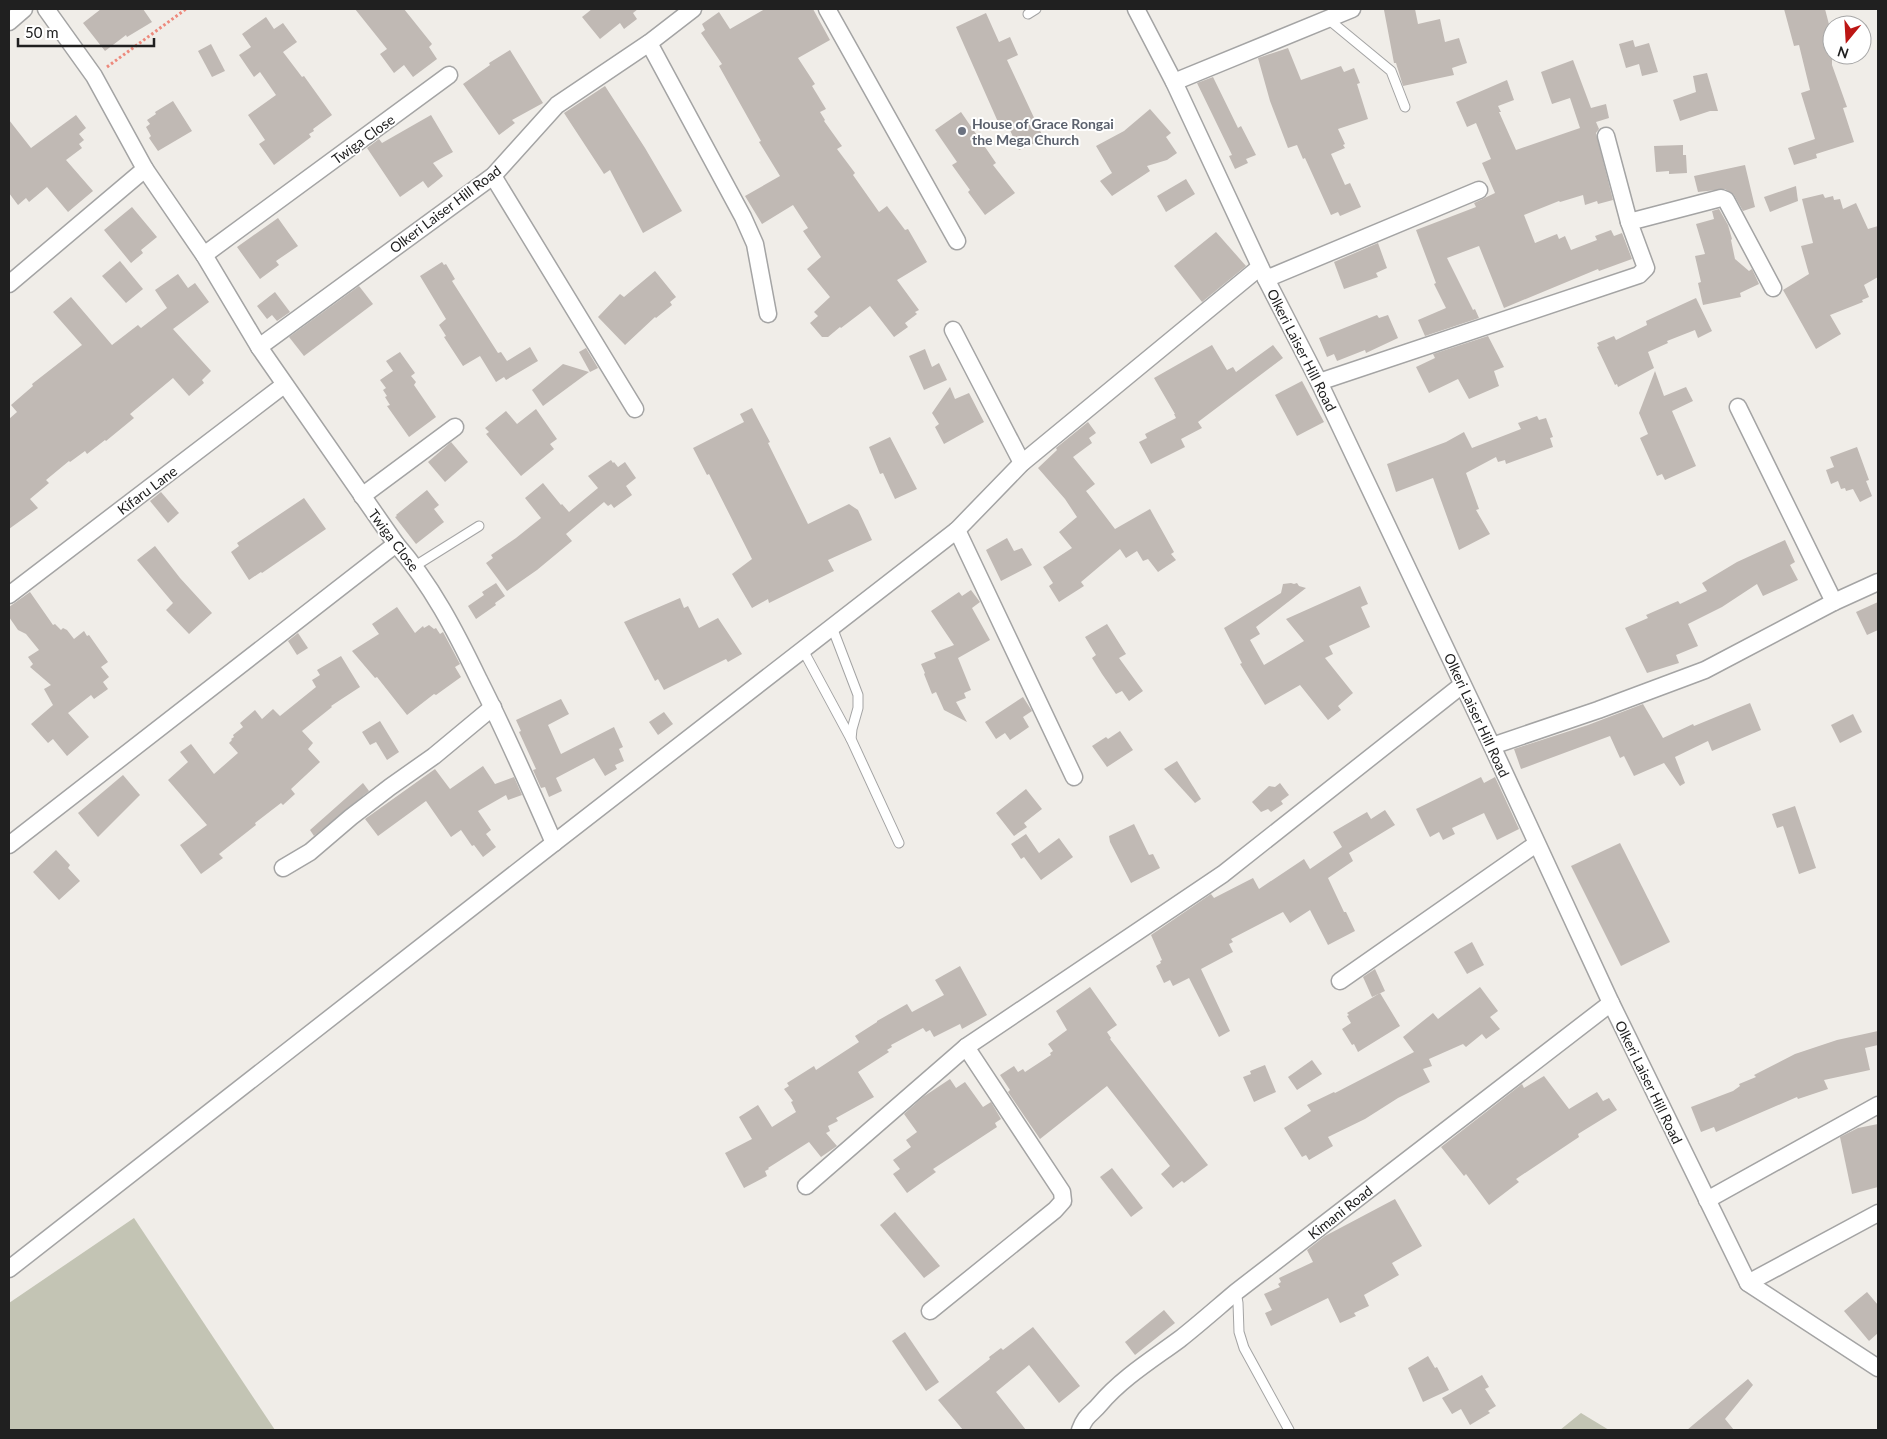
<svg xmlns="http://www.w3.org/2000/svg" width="1887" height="1439" viewBox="0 0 1887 1439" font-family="Lato,sans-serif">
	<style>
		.construction { fill: #c3c4b4 }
		.building { fill: #c0b9b4 }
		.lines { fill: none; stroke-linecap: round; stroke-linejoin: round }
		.service-casing { stroke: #a4a4a4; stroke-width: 11 }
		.minor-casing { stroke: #a4a4a4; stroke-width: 19 }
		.path { stroke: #ed897c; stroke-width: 3; stroke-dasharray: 2.5 2.5; stroke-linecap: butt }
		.service { stroke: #fff; stroke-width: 9 }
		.minor { stroke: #fff; stroke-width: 16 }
		.worship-dot { fill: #6b7280; stroke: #fff; stroke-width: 2 }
		.labels { text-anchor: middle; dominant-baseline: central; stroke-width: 4; stroke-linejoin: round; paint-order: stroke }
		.worship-label { font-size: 14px; font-weight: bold; fill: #5b616d; stroke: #fff; text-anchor: start }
		.street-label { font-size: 14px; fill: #202020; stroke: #fff }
	</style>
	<rect width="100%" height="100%" fill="#f0ede8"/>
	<g class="construction">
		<polygon points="134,1218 275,1430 9,1430 9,1303"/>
		<polygon points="1581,1413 1609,1430 1560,1430"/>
	</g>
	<g class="building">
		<polygon points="101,9 143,9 152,22 127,37 126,35 105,51 83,23"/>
		<polygon points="355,9 404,9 432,44 429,47 437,59 413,77 404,65 394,73 380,54 387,49"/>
		<polygon points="592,9 638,9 633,13 637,19 624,29 620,23 600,39 582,17"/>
		<polygon points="765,9 813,9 830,40 798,58 815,84 812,86 826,109 820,112 825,120 824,121 842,146 837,149 855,173 853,175 879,212 887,206 905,230 908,229 927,262 897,280 919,310 915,312 917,314 905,323 908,327 894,337 870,306 841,328 840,327 828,337 822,337 810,323 818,316 814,312 830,297 807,269 821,257 803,231 808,228 793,205 762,224 745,196 780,176 759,142 761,141 719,66 722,64 701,33 705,30 702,24 719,12 730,29"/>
		<polygon points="1393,9 1415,9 1418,24 1440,19 1445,42 1459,38 1467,63 1452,68 1454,75 1403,86 1396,63 1394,63 1384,10"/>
		<polygon points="1784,9 1825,9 1832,36 1832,65 1847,107 1843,108 1854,142 1816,154 1817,158 1794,165 1788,148 1815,139 1801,93 1810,90 1799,45 1794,46"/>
		<polygon points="986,13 999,42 1010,37 1018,55 1007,60 1044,139 1019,150 1009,128 998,122 956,27"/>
		<polygon points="266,17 274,29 283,23 297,42 283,52 302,77 304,76 332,115 313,129 314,131 309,134 311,137 274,165 259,144 265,140 248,115 276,95 260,72 254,77 239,55 251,47 242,34"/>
		<polygon points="1633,40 1635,47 1649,43 1658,72 1642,76 1639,64 1626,68 1619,44"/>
		<polygon points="211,44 225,71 212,77 198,51"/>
		<polygon points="1288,48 1301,80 1341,66 1344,72 1354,68 1360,83 1357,84 1368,119 1338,129 1345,144 1343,145 1345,148 1331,154 1345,185 1350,183 1361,207 1340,216 1338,212 1331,215 1305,158 1303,159 1297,145 1288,148 1270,101 1258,58"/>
		<polygon points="510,50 543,103 512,120 515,123 499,135 463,84 490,65 489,63"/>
		<polygon points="1573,60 1591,108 1606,104 1609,118 1596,122 1599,129 1596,133 1613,200 1598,204 1597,201 1585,205 1583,195 1560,202 1559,201 1524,215 1535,243 1557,234 1559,239 1565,236 1571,250 1597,240 1595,236 1611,230 1614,236 1622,233 1632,259 1599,271 1598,269 1504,308 1479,246 1447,258 1473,310 1475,309 1479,318 1425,336 1418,320 1446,308 1434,284 1436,283 1416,230 1476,207 1474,203 1495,193 1482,163 1491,159 1476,123 1467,127 1456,102 1507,80 1514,100 1498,106 1501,112 1499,112 1516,150 1580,128 1570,98 1552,104 1541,72"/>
		<polygon points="1707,73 1718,111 1710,111 1680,121 1673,100 1696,92 1693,76"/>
		<polygon points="1213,77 1238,128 1241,126 1256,155 1246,159 1248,163 1235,169 1229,156 1232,155 1197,83"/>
		<polygon points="605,86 645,148 682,211 643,233 610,170 604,174 564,113"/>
		<polygon points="173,101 192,131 158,151 149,138 151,136 146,127 150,124 147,120 156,114 155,112"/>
		<polygon points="1150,109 1171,133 1166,137 1177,153 1167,160 1147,166 1150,171 1112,196 1100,181 1112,173 1096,146 1124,131"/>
		<polygon points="961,112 996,163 993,165 1015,193 985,215 968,192 970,190 952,165 957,162 935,130"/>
		<polygon points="76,115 86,128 79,134 84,140 79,144 82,148 66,160 93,191 68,212 47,187 29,202 26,198 18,205 9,193 9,120 31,148"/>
		<polygon points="431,115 453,152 433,163 443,176 428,188 423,181 400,197 367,148 379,139 382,143"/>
		<polygon points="1683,145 1683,155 1686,155 1687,173 1669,174 1669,171 1656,172 1654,146"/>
		<polygon points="1745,165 1755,207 1743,211 1734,195 1725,189 1698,192 1694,176"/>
		<polygon points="1186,179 1195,194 1166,212 1157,196"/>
		<polygon points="1796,186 1798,201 1770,212 1764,197"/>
		<polygon points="1823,194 1825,198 1833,196 1834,200 1840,199 1843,209 1856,203 1868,229 1878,226 1878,277 1864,285 1869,297 1862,300 1863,302 1830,315 1841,334 1816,349 1783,290 1809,274 1801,246 1813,243 1802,199"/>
		<polygon points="132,207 157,237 141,250 143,253 131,263 104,230"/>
		<polygon points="1719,209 1728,225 1732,239 1731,240 1735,259 1749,271 1752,269 1759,284 1740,293 1741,297 1703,305 1698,283 1701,282 1695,256 1705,254 1696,224 1714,219 1712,211"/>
		<polygon points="278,218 298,246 276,261 279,265 260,279 237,247"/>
		<polygon points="1216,232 1246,266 1202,302 1174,266"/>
		<polygon points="1378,243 1387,268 1376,273 1378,277 1344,289 1334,262"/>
		<polygon points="120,261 143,289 126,303 102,276"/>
		<polygon points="442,262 444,265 446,264 455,279 452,281 498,353 501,352 507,361 530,347 538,361 506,380 504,377 496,382 480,356 463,366 444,337 446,336 439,325 446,319 420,276"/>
		<polygon points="655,271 676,297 670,302 672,305 656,318 655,317 625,345 598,317 620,294 624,297"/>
		<polygon points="178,274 188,288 195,283 209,302 173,329 211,371 202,380 204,383 189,396 173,378 130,414 134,418 106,441 105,440 87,454 85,451 70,462 69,461 46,480 49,483 30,499 38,508 9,529 9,419 17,412 11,405 33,386 32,384 82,345 53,312 71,297 112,345 138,325 141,328 167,308 155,290"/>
		<polygon points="359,286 373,304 304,356 289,337"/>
		<polygon points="275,292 290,312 277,321 272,315 267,319 257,306"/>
		<polygon points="1696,298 1712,331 1698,338 1695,330 1667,341 1668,343 1648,352 1654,368 1618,387 1617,384 1615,385 1597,347 1599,346 1597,343 1614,336 1616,340 1647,325 1646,321"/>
		<polygon points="1377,315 1379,318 1388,315 1398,338 1366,353 1365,350 1337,361 1334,354 1327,357 1319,338"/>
		<polygon points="1488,336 1504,367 1494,371 1499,386 1469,399 1458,379 1429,393 1416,367 1435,358 1433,354"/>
		<polygon points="1212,345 1227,370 1233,367 1236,372 1273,345 1283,358 1198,422 1202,428 1181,439 1185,447 1151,464 1139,442 1147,438 1145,434 1176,418 1174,414 1175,414 1154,378"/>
		<polygon points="586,348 598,368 590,372 579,352"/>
		<polygon points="925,349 932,367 939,363 947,380 924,390 909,356"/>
		<polygon points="400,352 415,373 411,376 416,382 414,385 436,417 409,437 387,406 390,405 385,397 387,396 383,390 386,388 380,380 393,371 386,361"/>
		<polygon points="563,364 589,372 543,406 532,390"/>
		<polygon points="1655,371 1664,396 1686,387 1693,401 1672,411 1696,466 1665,480 1662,474 1657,476 1640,438 1648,434 1639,413"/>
		<polygon points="1302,381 1324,422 1297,436 1275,395"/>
		<polygon points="950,387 955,399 969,393 984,422 944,444 935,427 939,424 932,413"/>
		<polygon points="752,408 770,442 768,443 808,524 849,504 858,510 872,540 828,560 834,571 769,603 768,599 752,608 732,574 752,559 709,474 707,475 693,448 744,422 740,414"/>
		<polygon points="536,409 557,439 550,444 554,449 521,476 486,434 489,432 485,428 506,411 517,424"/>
		<polygon points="1537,416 1539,420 1546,418 1553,437 1550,438 1553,447 1506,464 1505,460 1498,462 1496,457 1466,473 1479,509 1476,510 1490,534 1459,550 1433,478 1396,492 1387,464 1446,442 1464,432 1472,448 1521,429 1518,423"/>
		<polygon points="1088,422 1096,433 1089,438 1092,443 1073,457 1095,484 1086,491 1115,529 1150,509 1174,552 1171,554 1176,560 1158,572 1148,559 1143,561 1137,551 1126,558 1120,549 1081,582 1084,586 1059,602 1049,586 1053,583 1043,567 1072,548 1059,532 1077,517 1065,499 1038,468 1057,450 1056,448"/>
		<polygon points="890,437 917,489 895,499 883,473 880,474 869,447"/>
		<polygon points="451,442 468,462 445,482 428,462"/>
		<polygon points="1857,447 1869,480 1866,481 1872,496 1860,502 1853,489 1846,491 1845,488 1841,489 1838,481 1831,484 1826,470 1834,467 1830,457"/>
		<polygon points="611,460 613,463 614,462 618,467 625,462 636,478 626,486 632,495 614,508 611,504 608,506 604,502 566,534 572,541 537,570 507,591 486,563 493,558 491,555 516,538 541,518 525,498 543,483 561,505 562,504 569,512 598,488 588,476"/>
		<polygon points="427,490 439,505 434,509 444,522 416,544 395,517 397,516 396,515"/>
		<polygon points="161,492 179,513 168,523 150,501"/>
		<polygon points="304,498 326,529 262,573 261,572 249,580 231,552 239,546 237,543"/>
		<polygon points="1007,538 1014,551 1022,548 1032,565 1001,581 986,550"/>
		<polygon points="1785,540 1795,562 1790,565 1798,580 1763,596 1757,584 1722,607 1688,624 1698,646 1676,655 1679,663 1647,673 1625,628 1648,618 1646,615 1678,601 1680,604 1707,591 1702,583 1737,562"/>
		<polygon points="155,546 180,578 212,613 189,634 166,610 173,603 137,560"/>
		<polygon points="496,583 505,596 495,603 496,605 476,619 468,606 484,595 482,592"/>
		<polygon points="1291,583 1294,584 1297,583 1299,586 1306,588 1256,627 1260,634 1250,640 1264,665 1304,641 1286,619 1360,586 1368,604 1361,607 1370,627 1329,646 1333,654 1325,658 1353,693 1338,706 1341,710 1328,720 1300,685 1265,705 1240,664 1242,663 1224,628 1281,593 1283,584"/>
		<polygon points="971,590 980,602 972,608 990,640 958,658 971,690 964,693 966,698 956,702 967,722 944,710 936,692 932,694 924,674 925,673 921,664 936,658 934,653 954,645 931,611 959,592 962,596"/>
		<polygon points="30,592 53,625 55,624 61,630 63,628 67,630 74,639 84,631 87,636 89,635 108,662 101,667 109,677 103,682 108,689 94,699 91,695 68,713 89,737 67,756 53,739 48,743 31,724 53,705 44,689 51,685 30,667 33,664 28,657 39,650 26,634 18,630 9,617 9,607"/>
		<polygon points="680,598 684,608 688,606 699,628 718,618 742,654 728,662 726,659 664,690 658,679 655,681 624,622"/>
		<polygon points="1878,602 1878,630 1867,635 1856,612"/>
		<polygon points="397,607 415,633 423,626 424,628 429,625 434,629 436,628 440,634 443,632 460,664 455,667 461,677 436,695 434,694 407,715 377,677 375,678 352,651 379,634 372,624"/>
		<polygon points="1107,624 1126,654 1119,658 1143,691 1129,701 1122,691 1116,694 1102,674 1092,658 1096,655 1085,637"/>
		<polygon points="298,633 308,648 297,655 288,641"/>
		<polygon points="341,656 360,687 331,706 332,707 302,731 313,743 308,749 320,762 291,789 295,794 283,805 281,803 255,823 256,825 219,854 223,858 201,874 180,845 207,825 168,780 188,762 180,752 191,744 214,774 238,753 229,743 232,740 231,739 234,737 233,735 243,727 240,723 255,710 262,719 273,709 280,716 316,687 312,680 320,675 317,670"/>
		<polygon points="1023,697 1032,711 1023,717 1029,727 1010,740 1005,733 996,739 985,722"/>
		<polygon points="561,699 569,714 548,725 561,754 614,727 623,747 619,749 624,761 615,765 617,769 605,776 594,758 556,778 562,791 549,797 545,787 541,788 533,770 536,769 519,732 521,731 516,720"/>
		<polygon points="1750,703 1761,730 1712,751 1708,741 1675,757 1685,783 1680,786 1664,763 1634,776 1624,756 1620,758 1610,736 1521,769 1514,749 1588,725 1643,704 1663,738 1693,724 1694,726"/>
		<polygon points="664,712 673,724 658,735 649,722"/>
		<polygon points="1853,714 1862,732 1840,743 1831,725"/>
		<polygon points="380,721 399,752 387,760 376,742 370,745 362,732"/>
		<polygon points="1120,731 1133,750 1107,767 1092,746 1106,737 1108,739"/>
		<polygon points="1177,761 1201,799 1195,803 1164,769"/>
		<polygon points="483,766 495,784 514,777 522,795 508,800 506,795 478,811 491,830 486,834 496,847 483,857 474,845 472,846 461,830 451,837 426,801 378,836 365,819 435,769 450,789"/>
		<polygon points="123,775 140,795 98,837 78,813"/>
		<polygon points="1481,777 1484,783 1495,777 1519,829 1497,840 1484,813 1452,828 1455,834 1443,840 1439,832 1430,837 1416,809"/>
		<polygon points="363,783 369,791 314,836 310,830"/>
		<polygon points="1280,783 1289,795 1281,801 1283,804 1271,812 1268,809 1261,812 1252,802 1269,786 1275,787"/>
		<polygon points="1026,789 1042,809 1024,823 1027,827 1014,836 996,813"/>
		<polygon points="1795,806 1816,868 1799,874 1783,826 1777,828 1772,814"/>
		<polygon points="1385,810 1395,825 1349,853 1353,861 1328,878 1344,912 1346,912 1355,931 1328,945 1310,910 1290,923 1283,912 1231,939 1233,942 1229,944 1233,952 1201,969 1230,1031 1219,1037 1189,978 1173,986 1170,980 1164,983 1156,966 1161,963 1160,961 1162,960 1151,935 1211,894 1214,898 1253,878 1259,889 1304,859 1310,869 1342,847 1333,832 1367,812 1371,819"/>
		<polygon points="1134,824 1149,855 1153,854 1160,868 1131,883 1110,842 1109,836"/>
		<polygon points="1026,834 1039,853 1059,838 1073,857 1041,880 1024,857 1021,859 1011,844"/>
		<polygon points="1620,843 1670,942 1621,966 1571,866"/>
		<polygon points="56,850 70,865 68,868 80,881 59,900 33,872"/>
		<polygon points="1472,942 1484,965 1467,974 1454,952"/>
		<polygon points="960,966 987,1015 962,1029 960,1024 934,1037 930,1030 926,1032 923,1028 891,1045 892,1047 887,1050 889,1052 858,1072 874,1097 836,1118 838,1121 828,1126 830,1131 826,1133 837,1146 821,1157 809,1142 768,1168 769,1169 765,1171 767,1176 744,1188 725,1153 752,1139 739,1117 758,1105 772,1127 796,1112 791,1102 793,1101 784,1089 789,1086 787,1083 814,1066 816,1070 859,1042 855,1036 877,1022 877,1021 907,1004 912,1012 944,995 935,980"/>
		<polygon points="1375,969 1385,991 1372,997 1363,977"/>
		<polygon points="1090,987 1117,1025 1107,1032 1111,1038 1110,1039 1208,1165 1184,1183 1182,1181 1173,1188 1161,1174 1170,1166 1107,1086 1040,1139 1008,1092 1010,1090 1000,1075 1014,1066 1018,1072 1023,1069 1025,1072 1051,1055 1050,1053 1053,1051 1048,1044 1067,1030 1056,1011"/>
		<polygon points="1480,987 1498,1011 1490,1017 1500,1029 1486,1039 1482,1034 1466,1047 1463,1044 1429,1059 1432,1066 1423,1069 1430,1082 1398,1098 1365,1119 1328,1137 1333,1146 1309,1160 1306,1155 1302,1157 1284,1128 1311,1111 1307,1105 1334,1092 1335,1093 1414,1052 1403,1037 1433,1013 1438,1019"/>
		<polygon points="1380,993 1400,1026 1358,1052 1354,1044 1352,1045 1342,1029 1351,1023 1347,1016 1349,1015 1347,1013"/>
		<polygon points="1878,1031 1878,1045 1865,1048 1870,1070 1824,1080 1828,1089 1798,1099 1797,1097 1716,1132 1714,1127 1701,1132 1691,1107 1733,1091 1740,1086 1739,1084 1756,1077 1754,1075 1795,1054 1837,1040"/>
		<polygon points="1312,1060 1322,1074 1297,1090 1288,1077"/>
		<polygon points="1265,1065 1276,1092 1254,1102 1243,1077 1251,1074 1250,1071"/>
		<polygon points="1544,1076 1569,1109 1597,1092 1603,1101 1609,1098 1617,1110 1578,1134 1579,1137 1516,1179 1519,1182 1489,1205 1466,1174 1464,1176 1441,1147 1522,1084 1524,1088"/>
		<polygon points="950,1079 956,1088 965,1082 983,1107 991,1102 1001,1119 995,1123 997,1127 933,1169 936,1172 907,1193 893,1174 900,1169 893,1160 911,1147 906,1140 917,1132 904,1114 923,1097"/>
		<polygon points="1878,1124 1878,1187 1852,1194 1840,1137 1858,1128"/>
		<polygon points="1112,1168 1143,1208 1131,1217 1100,1177"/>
		<polygon points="1395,1199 1422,1246 1392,1263 1399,1275 1364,1295 1369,1306 1354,1313 1356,1316 1340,1323 1328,1298 1271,1326 1265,1313 1272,1310 1264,1294 1280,1287 1278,1284 1281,1282 1279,1278 1313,1262 1307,1250 1325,1236"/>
		<polygon points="895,1212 940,1266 924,1278 880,1225"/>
		<polygon points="1867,1292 1878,1305 1878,1333 1869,1341 1844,1311"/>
		<polygon points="1164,1310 1175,1323 1135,1355 1125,1342"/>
		<polygon points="1033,1327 1080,1386 1059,1403 1029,1365 996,1392 1026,1430 963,1430 938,1400 990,1359 989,1357 1001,1348 1003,1350"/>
		<polygon points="905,1332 939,1382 926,1391 892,1341"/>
		<polygon points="1428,1356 1435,1368 1437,1367 1449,1390 1423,1402 1408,1368"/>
		<polygon points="1482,1375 1489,1387 1485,1389 1496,1406 1488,1411 1490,1413 1470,1425 1461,1409 1452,1414 1442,1398"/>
		<polygon points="1748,1379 1753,1385 1725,1419 1734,1430 1687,1430"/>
	</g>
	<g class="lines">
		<g class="service-casing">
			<g id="service">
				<polyline points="1028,14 1036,9"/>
				<polyline points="1328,19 1391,71 1405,107"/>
				<polyline points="415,566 479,526"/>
				<polyline points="832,627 858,695 858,708 852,729 851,739 899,843"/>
				<polyline points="803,650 851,739"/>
				<polyline points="1236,1292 1238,1303 1239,1332 1244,1348 1289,1430"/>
			</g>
		</g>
		<g class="minor-casing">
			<g id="minor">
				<path d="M46,9L94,76L145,169L204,255L259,347L396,544C431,584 456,632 479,680C506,733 530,788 554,843"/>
				<polyline points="827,9 957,241"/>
				<polyline points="1136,9 1174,82 1266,279 1319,382 1492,746 1611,1003 1748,1283 1878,1368"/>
				<polyline points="9,22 24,9"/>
				<polyline points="649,43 743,217 755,244 768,314"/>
				<polyline points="1174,82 1352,9"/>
				<polyline points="1606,136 1629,222"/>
				<polyline points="493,176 635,409"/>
				<polyline points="204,255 449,75"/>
				<polyline points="1266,279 1479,190"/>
				<polyline points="9,284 145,169"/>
				<polyline points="953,330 1022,463"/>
				<polyline points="259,347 493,176 557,105 649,43 693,9"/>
				<polyline points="1319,382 1639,275 1646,268 1629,222 1721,198 1726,200 1773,288"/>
				<polyline points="1738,407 1834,602"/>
				<polyline points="362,496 455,427"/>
				<polyline points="957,530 1074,777"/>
				<polyline points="9,595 284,385"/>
				<polyline points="1492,746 1598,710 1705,670 1834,602 1878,582"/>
				<polyline points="9,845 396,544"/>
				<polyline points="283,868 310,852 351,817 390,787 434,756 493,707"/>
				<polyline points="1340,981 1536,844"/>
				<polyline points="806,1186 966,1047 1223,874 1462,685"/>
				<polyline points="1707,1200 1878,1105"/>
				<polyline points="9,1269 554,843 957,530 1022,463 1260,267"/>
				<polyline points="1748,1283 1878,1213"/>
				<polyline points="930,1311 1055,1210 1063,1201 1062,1192 966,1047"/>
				<path d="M1080,1430C1086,1414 1091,1415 1100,1404C1122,1378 1153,1359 1180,1339C1199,1324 1217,1308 1236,1292L1611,1003"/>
			</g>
		</g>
		<polyline class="path" points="107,67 186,9"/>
		<use href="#service" class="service"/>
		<use href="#minor" class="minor"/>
	</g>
	<circle class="worship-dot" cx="962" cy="131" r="5"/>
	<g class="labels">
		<g class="worship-label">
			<text x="972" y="123">House of Grace Rongai<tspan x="972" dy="16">the Mega Church</tspan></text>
		</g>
		<g class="street-label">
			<text transform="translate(363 139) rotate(-36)">Twiga Close</text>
			<text transform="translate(445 209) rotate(-37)">Olkeri Laiser Hill Road</text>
			<text transform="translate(1302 350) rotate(63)">Olkeri Laiser Hill Road</text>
			<text transform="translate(147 490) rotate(-37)">Kifaru Lane</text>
			<text transform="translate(394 540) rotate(53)">Twiga Close</text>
			<text transform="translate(1477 715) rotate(65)">Olkeri Laiser Hill Road</text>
			<text transform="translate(1649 1082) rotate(64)">Olkeri Laiser Hill Road</text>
			<text transform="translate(1340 1212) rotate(-38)">Kimani Road</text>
		</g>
	</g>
	<rect width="1887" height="1439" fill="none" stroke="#202020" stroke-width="20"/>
	<g transform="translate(1847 40) rotate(198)"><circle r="24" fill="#ffffff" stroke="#a6a6a6"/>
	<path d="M0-4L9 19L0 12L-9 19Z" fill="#bc1614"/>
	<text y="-8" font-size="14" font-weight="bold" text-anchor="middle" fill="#202020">N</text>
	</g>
	<path d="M18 38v8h136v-8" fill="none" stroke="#202020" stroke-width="2.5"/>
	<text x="25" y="38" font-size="15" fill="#202020" stroke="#ffffff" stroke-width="4" paint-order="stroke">50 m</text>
</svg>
